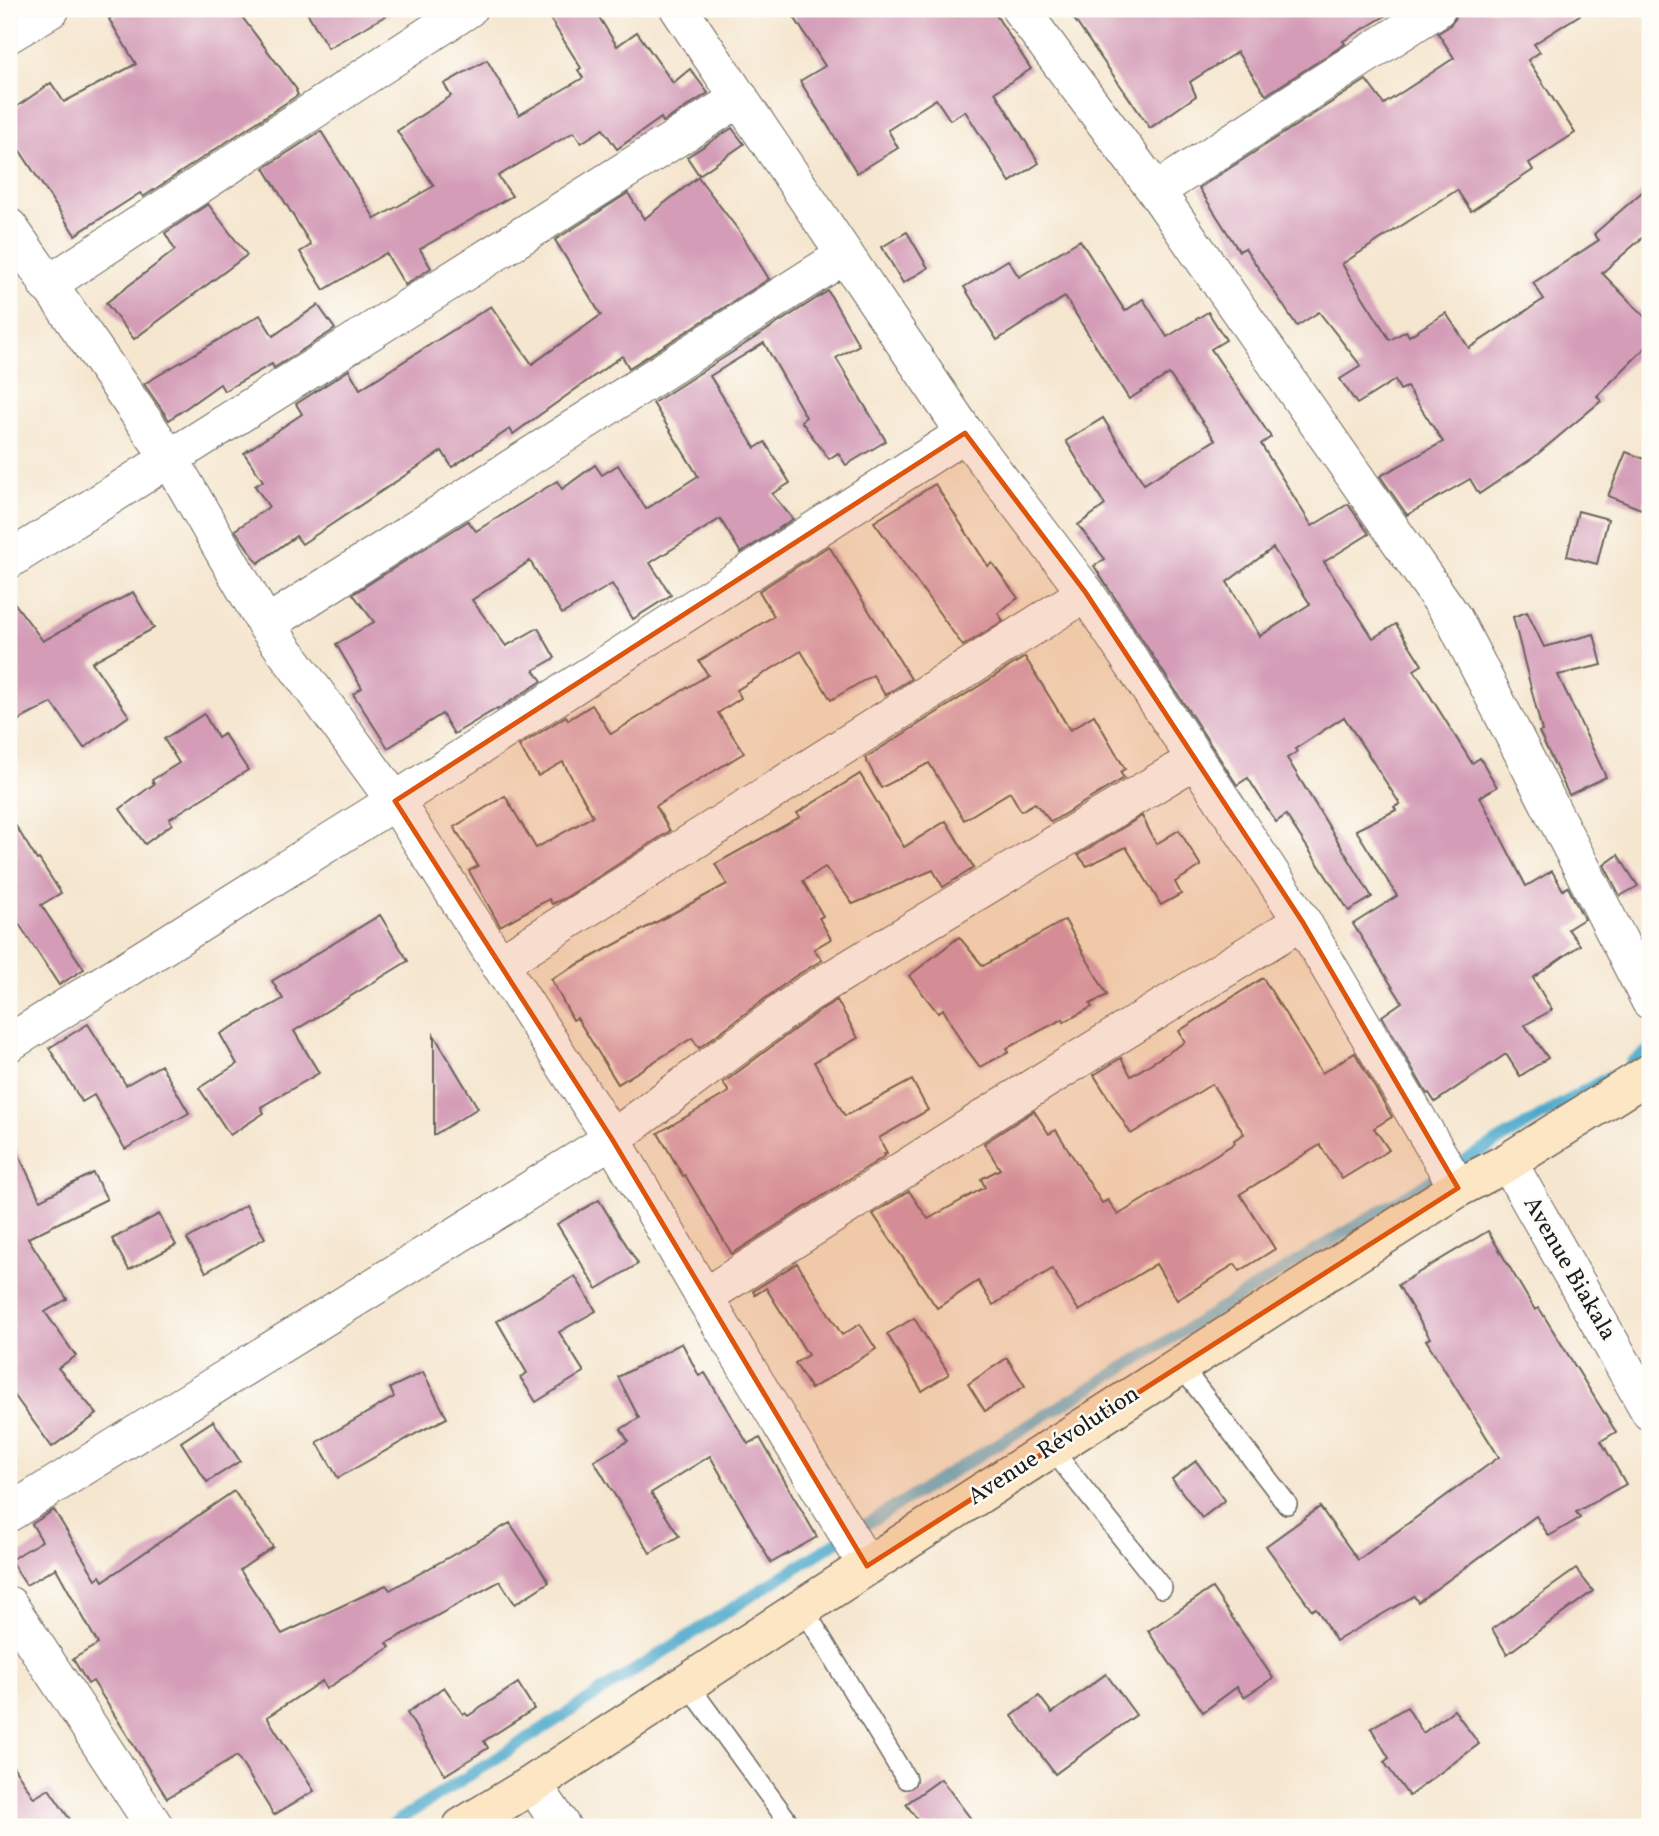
<svg xmlns="http://www.w3.org/2000/svg" width="1659" height="1836" viewBox="0 0 1659 1836" font-family="Vollkorn,serif">
	<style>
		.lines { fill: none; stroke-linecap: round; stroke-linejoin: round }
		.stream { stroke: #4da9cb; stroke-width: 12 }
		.building { fill: #d49cb7; fill-rule: evenodd }
		.lane-casing { stroke: #68635b; stroke-width: 22 }
		.street-casing { stroke: #68635b; stroke-width: 39 }
		.secondary-casing { stroke: #68635b; stroke-width: 41 }
		.lane { stroke: #fff; stroke-width: 19 }
		.street { stroke: #fff; stroke-width: 37 }
		.secondary { stroke: #fce6c4; stroke-width: 38 }
		.marked { fill: #de560d; fill-opacity: 0.2; stroke: #de560d; stroke-width: 5; stroke-linejoin: round }
		.labels { text-anchor: middle; dominant-baseline: central; stroke-width: 5; stroke-linejoin: round; paint-order: stroke }
		.street-label { font-size: 24px; fill: #1c1c1c; stroke: #fdfcf7 }
	</style>
	<rect width="100%" height="100%" fill="#fdfcf7"/>
	<filter id="ink" filterUnits="userSpaceOnUse"><feTurbulence type="fractalNoise" baseFrequency=".0143" numOctaves="2"/><feDisplacementMap in="SourceGraphic" scale="14" xChannelSelector="R" yChannelSelector="G"/><feConvolveMatrix kernelMatrix="1 2 1 2 8 2 1 2 1" color-interpolation-filters="sRGB"/></filter>
	<filter id="wash" filterUnits="userSpaceOnUse"><feTurbulence type="fractalNoise" baseFrequency=".00686" numOctaves="4" result="noise"/><feDisplacementMap in="SourceGraphic" scale="28" xChannelSelector="R" yChannelSelector="G"/><feGaussianBlur stdDeviation="1.57" result="paint"/><feColorMatrix in="noise" values="0 0 0 0 0 0 0 0 0 0 0 0 0 0 0 0 0 1.4 0 .05"/><feComposite in="paint" operator="in"/></filter>
	<g filter="url(#wash)">
		<rect width="100%" height="100%" fill="#f5e6cf"/>
		<g class="lines">
			<g class="stream">
				<polyline points="1631,1063 1650,1050"/>
				<polyline points="388,1827 827,1548 1433,1179 1610,1076"/>
			</g>
		</g>
		<g id="blocks">
			<g class="building">
				<polygon points="127,9 236,9 297,90 296,91 298,95 143,197 140,193 75,235 9,134 9,112 51,83 64,102 136,64 109,19"/>
				<polygon points="305,9 398,9 328,48"/>
				<polygon points="544,9 594,9 617,46 637,32 673,83 690,69 708,93 663,122 661,118 617,149 603,129 581,143 574,132 498,176 512,196 420,249 431,268 405,285 386,253 324,290 300,252 311,245 264,168 321,131 375,219 434,186 397,131 451,96 444,84 487,60 519,115 583,78 578,70 581,68"/>
				<polygon points="789,9 992,9 1031,69 995,92 1039,163 1010,182 965,111 950,120 936,99 888,130 898,148 857,173 800,81 825,66"/>
				<polygon points="1067,9 1397,9 1343,41 1345,44 1266,95 1237,52 1190,82 1196,96 1150,128"/>
				<polygon points="1458,9 1589,9 1534,44 1540,52 1528,60 1575,133 1529,163 1533,170 1471,211 1457,190 1342,264 1390,340 1406,331 1409,336 1446,313 1469,348 1544,299 1533,283 1599,240 1594,234 1650,185 1650,231 1602,273 1650,322 1650,343 1597,396 1601,401 1534,457 1479,494 1470,479 1407,515 1380,476 1443,442 1407,387 1400,390 1395,380 1357,404 1340,379 1361,366 1319,312 1297,326 1245,248 1239,251 1199,188 1366,80 1384,104 1454,58 1438,33 1448,27 1455,19"/>
				<polygon points="732,128 744,144 699,175 687,157"/>
				<polygon points="698,177 742,235 769,279 629,368 622,356 513,434 510,429 452,467 442,451 302,544 296,536 258,563 235,530 269,507 255,486 263,481 244,453 302,414 296,404 349,370 360,389 491,306 532,364 601,315 555,240 628,193 644,219"/>
				<polygon points="208,204 247,255 134,339 106,303 175,250 165,233"/>
				<polygon points="907,232 928,268 903,283 882,247"/>
				<path d="M1080,240L1125,311L1143,299L1167,337L1208,312L1226,340L1211,349L1271,437L1261,444L1312,526L1348,504L1369,534L1324,562L1373,638L1396,624L1422,665L1414,670L1472,763L1480,758L1497,787L1480,797L1526,886L1552,871L1563,890L1568,887L1584,919L1568,929L1580,945L1533,978L1552,1010L1525,1025L1548,1058L1520,1076L1506,1054L1435,1102L1429,1093L1427,1094L1382,1016L1402,1002L1353,924L1397,896L1356,830L1396,810L1394,807L1400,804L1344,717L1295,749L1297,752L1287,758L1372,897L1349,911L1286,815L1276,822L1248,778L1237,785L1094,566L1105,559L1078,525L1105,505L1066,441L1103,418L1144,484L1215,440L1169,374L1129,399L1065,297L997,340L964,287L1008,260L1019,277ZM1273,548L1310,604L1260,636L1227,582Z"/>
				<polygon points="828,291 859,345 836,358 886,441 846,465 838,453 829,459 801,421 806,417 764,343 710,376 755,448 765,442 790,483 772,494 793,519 741,553 720,519 650,563 671,595 633,619 612,584 562,614 530,561 472,600 506,646 538,628 555,658 534,670 542,681 497,710 496,709 454,734 442,714 388,748 353,694 362,688 336,644 374,622 353,594 468,521 476,531 557,481 562,489 595,465 602,475 618,465 646,509 698,476 653,403"/>
				<polygon points="318,305 335,329 274,368 272,364 224,391 220,384 169,420 144,384 260,315 273,336"/>
				<polygon points="1626,452 1650,461 1650,487 1641,509 1608,496"/>
				<polygon points="935,484 988,566 992,563 1018,598 998,613 1003,621 963,646 874,522"/>
				<polygon points="1578,511 1608,519 1597,564 1567,556"/>
				<polygon points="829,546 911,679 885,695 873,675 831,700 801,651 737,690 741,698 718,713 744,753 656,806 670,831 565,898 552,904 549,899 500,926 469,871 478,866 454,827 505,796 536,848 593,816 563,762 538,776 519,746 566,716 568,720 592,705 611,734 708,675 699,661 774,616 759,591"/>
				<polygon points="133,592 154,628 92,662 129,716 84,748 52,703 9,725 9,596 43,641"/>
				<polygon points="1527,612 1544,647 1594,634 1602,665 1558,675 1606,777 1569,795 1539,732 1542,731 1513,617"/>
				<polygon points="1025,657 1070,730 1094,715 1125,769 1120,772 1124,778 1051,822 1035,803 1021,811 1010,792 964,820 929,763 881,788 865,758"/>
				<polygon points="204,714 218,738 224,734 248,770 169,819 172,824 145,844 120,809 154,784 152,780 179,763 164,739"/>
				<polygon points="860,774 904,847 946,821 974,868 943,887 933,870 853,904 825,867 803,881 823,916 819,918 831,939 814,949 822,960 794,977 699,1048 692,1038 618,1084 577,1018 573,1020 551,979 727,884 715,864 800,817 797,813"/>
				<polygon points="9,815 37,860 39,859 61,893 41,905 84,969 59,985 17,921 9,926"/>
				<polygon points="1142,816 1156,844 1179,830 1201,866 1175,882 1181,894 1161,905 1126,847 1087,866 1078,855"/>
				<polygon points="1618,855 1638,886 1620,896 1604,865"/>
				<polygon points="380,915 408,961 294,1031 319,1073 261,1107 264,1113 230,1135 199,1088 237,1064 220,1034 283,999 272,981"/>
				<polygon points="1065,920 1107,995 1090,1004 1092,1007 1064,1022 1063,1019 1007,1048 1009,1052 980,1067 962,1043 943,1009 938,1013 909,976 959,937 983,966"/>
				<polygon points="1263,978 1322,1073 1355,1053 1392,1117 1374,1128 1389,1150 1342,1179 1320,1145 1240,1194 1275,1249 1240,1271 1235,1264 1177,1300 1156,1264 1079,1311 1052,1269 993,1305 978,1281 937,1308 873,1214 909,1191 928,1219 985,1187 981,1179 1000,1169 984,1143 1034,1111 1049,1134 1056,1130 1102,1203 1108,1200 1118,1215 1235,1143 1234,1140 1244,1134 1212,1084 1131,1134 1094,1075 1121,1058 1131,1076 1185,1042 1179,1031"/>
				<polygon points="837,1000 858,1038 814,1062 845,1116 912,1080 928,1110 879,1138 887,1153 884,1154 885,1156 732,1254 685,1175 683,1176 658,1133 729,1092 723,1083 819,1011"/>
				<polygon points="88,1024 126,1085 161,1065 189,1113 125,1149 94,1095 82,1102 49,1048"/>
				<polygon points="434,1035 478,1108 434,1135"/>
				<polygon points="9,1134 40,1200 93,1173 107,1199 28,1238 67,1299 45,1312 76,1356 58,1368 97,1414 52,1447 9,1388"/>
				<polygon points="599,1200 638,1264 597,1289 557,1224"/>
				<polygon points="246,1205 265,1238 206,1272 187,1239"/>
				<polygon points="159,1214 176,1245 129,1270 112,1239"/>
				<polygon points="1488,1231 1535,1310 1539,1308 1616,1432 1601,1441 1626,1484 1576,1512 1580,1518 1549,1536 1536,1516 1418,1602 1414,1596 1336,1641 1316,1608 1312,1610 1266,1546 1320,1507 1358,1560 1499,1457 1426,1340 1430,1338 1398,1285"/>
				<polygon points="797,1263 842,1335 860,1324 876,1349 811,1389 795,1363 808,1355 766,1288 755,1295 753,1291"/>
				<polygon points="575,1276 596,1311 559,1332 584,1372 536,1402 520,1377 527,1373 497,1321"/>
				<polygon points="914,1318 949,1374 922,1391 887,1334"/>
				<polygon points="682,1343 699,1376 705,1373 748,1444 760,1438 817,1537 771,1563 710,1456 651,1493 679,1536 650,1553 594,1461 628,1441 621,1429 639,1418 618,1377"/>
				<polygon points="1007,1358 1025,1386 985,1411 968,1384"/>
				<polygon points="423,1372 447,1418 419,1432 338,1478 317,1442 394,1397 390,1388"/>
				<polygon points="213,1421 240,1461 207,1482 181,1442"/>
				<polygon points="1196,1461 1225,1500 1202,1518 1172,1479"/>
				<polygon points="234,1491 273,1547 240,1570 282,1634 386,1585 390,1590 510,1523 549,1582 515,1604 500,1581 387,1643 390,1647 326,1689 322,1681 267,1717 314,1791 274,1815 237,1756 167,1798 93,1681 88,1684 73,1659 98,1644 56,1568 26,1585 10,1560 42,1541 32,1524 54,1510 96,1579 100,1576 103,1581"/>
				<polygon points="1576,1569 1593,1591 1507,1654 1492,1629"/>
				<polygon points="1212,1588 1273,1678 1244,1697 1237,1687 1203,1712 1148,1631"/>
				<polygon points="1106,1674 1136,1715 1055,1774 1012,1716 1039,1696 1052,1713"/>
				<polygon points="518,1683 534,1709 484,1741 488,1748 445,1775 407,1713 444,1687 463,1714 465,1713 468,1716"/>
				<polygon points="1407,1707 1423,1733 1454,1710 1479,1744 1409,1796 1384,1762 1389,1758 1371,1728"/>
				<polygon points="9,1760 34,1798 49,1789 75,1827 9,1827"/>
				<polygon points="941,1779 977,1827 923,1827 906,1804"/>
			</g>
		</g>
	</g>
	<g filter="url(#ink)">
		<use href="#blocks" fill-opacity="0" stroke="#68635b" stroke-width="2"/>
		<g class="lines">
			<g class="lane-casing">
				<g id="lane">
					<polyline points="1180,1365 1287,1504"/>
					<polyline points="1051,1448 1162,1588"/>
					<polyline points="803,1608 906,1779"/>
					<polyline points="687,1683 792,1827"/>
				</g>
			</g>
			<g class="street-casing">
				<g id="street">
					<polyline points="679,9 965,433 1086,593 1302,921 1458,1188"/>
					<polyline points="1020,9 1156,191 1454,619 1650,1001"/>
					<polyline points="9,34 51,9"/>
					<polyline points="1156,191 1437,9"/>
					<polyline points="9,227 169,457 266,625 395,801 612,1139 704,1297 867,1566"/>
					<polyline points="47,285 468,9"/>
					<polyline points="9,560 740,98"/>
					<polyline points="266,625 845,255"/>
					<polyline points="499,964 1086,593"/>
					<polyline points="9,1043 395,801 965,433"/>
					<polyline points="1508,1162 1650,1412"/>
					<polyline points="704,1297 1003,1106 1302,921"/>
					<polyline points="9,1513 612,1139 807,994 1195,760"/>
					<polyline points="9,1605 155,1827"/>
					<polyline points="533,1784 562,1827"/>
				</g>
			</g>
			<g class="secondary-casing">
				<polyline id="secondary" points="462,1827 533,1784 867,1566 1458,1188 1508,1162 1650,1073"/>
			</g>
			<use href="#lane" class="lane"/>
			<use href="#street" class="street"/>
			<use href="#secondary" class="secondary"/>
		</g>
	</g>
	<path class="marked" d="M965,433L1086,593L1302,921L1458,1188L867,1566L612,1139L395,801Z"/>
	<g class="labels">
		<g class="street-label">
			<text transform="translate(1569 1269) rotate(60)">Avenue Biakala</text>
			<text transform="translate(1054 1446) rotate(-33)">Avenue Révolution</text>
		</g>
	</g>
	<rect width="1659" height="1836" fill="none" stroke="#fdfcf7" stroke-width="35"/>
</svg>
